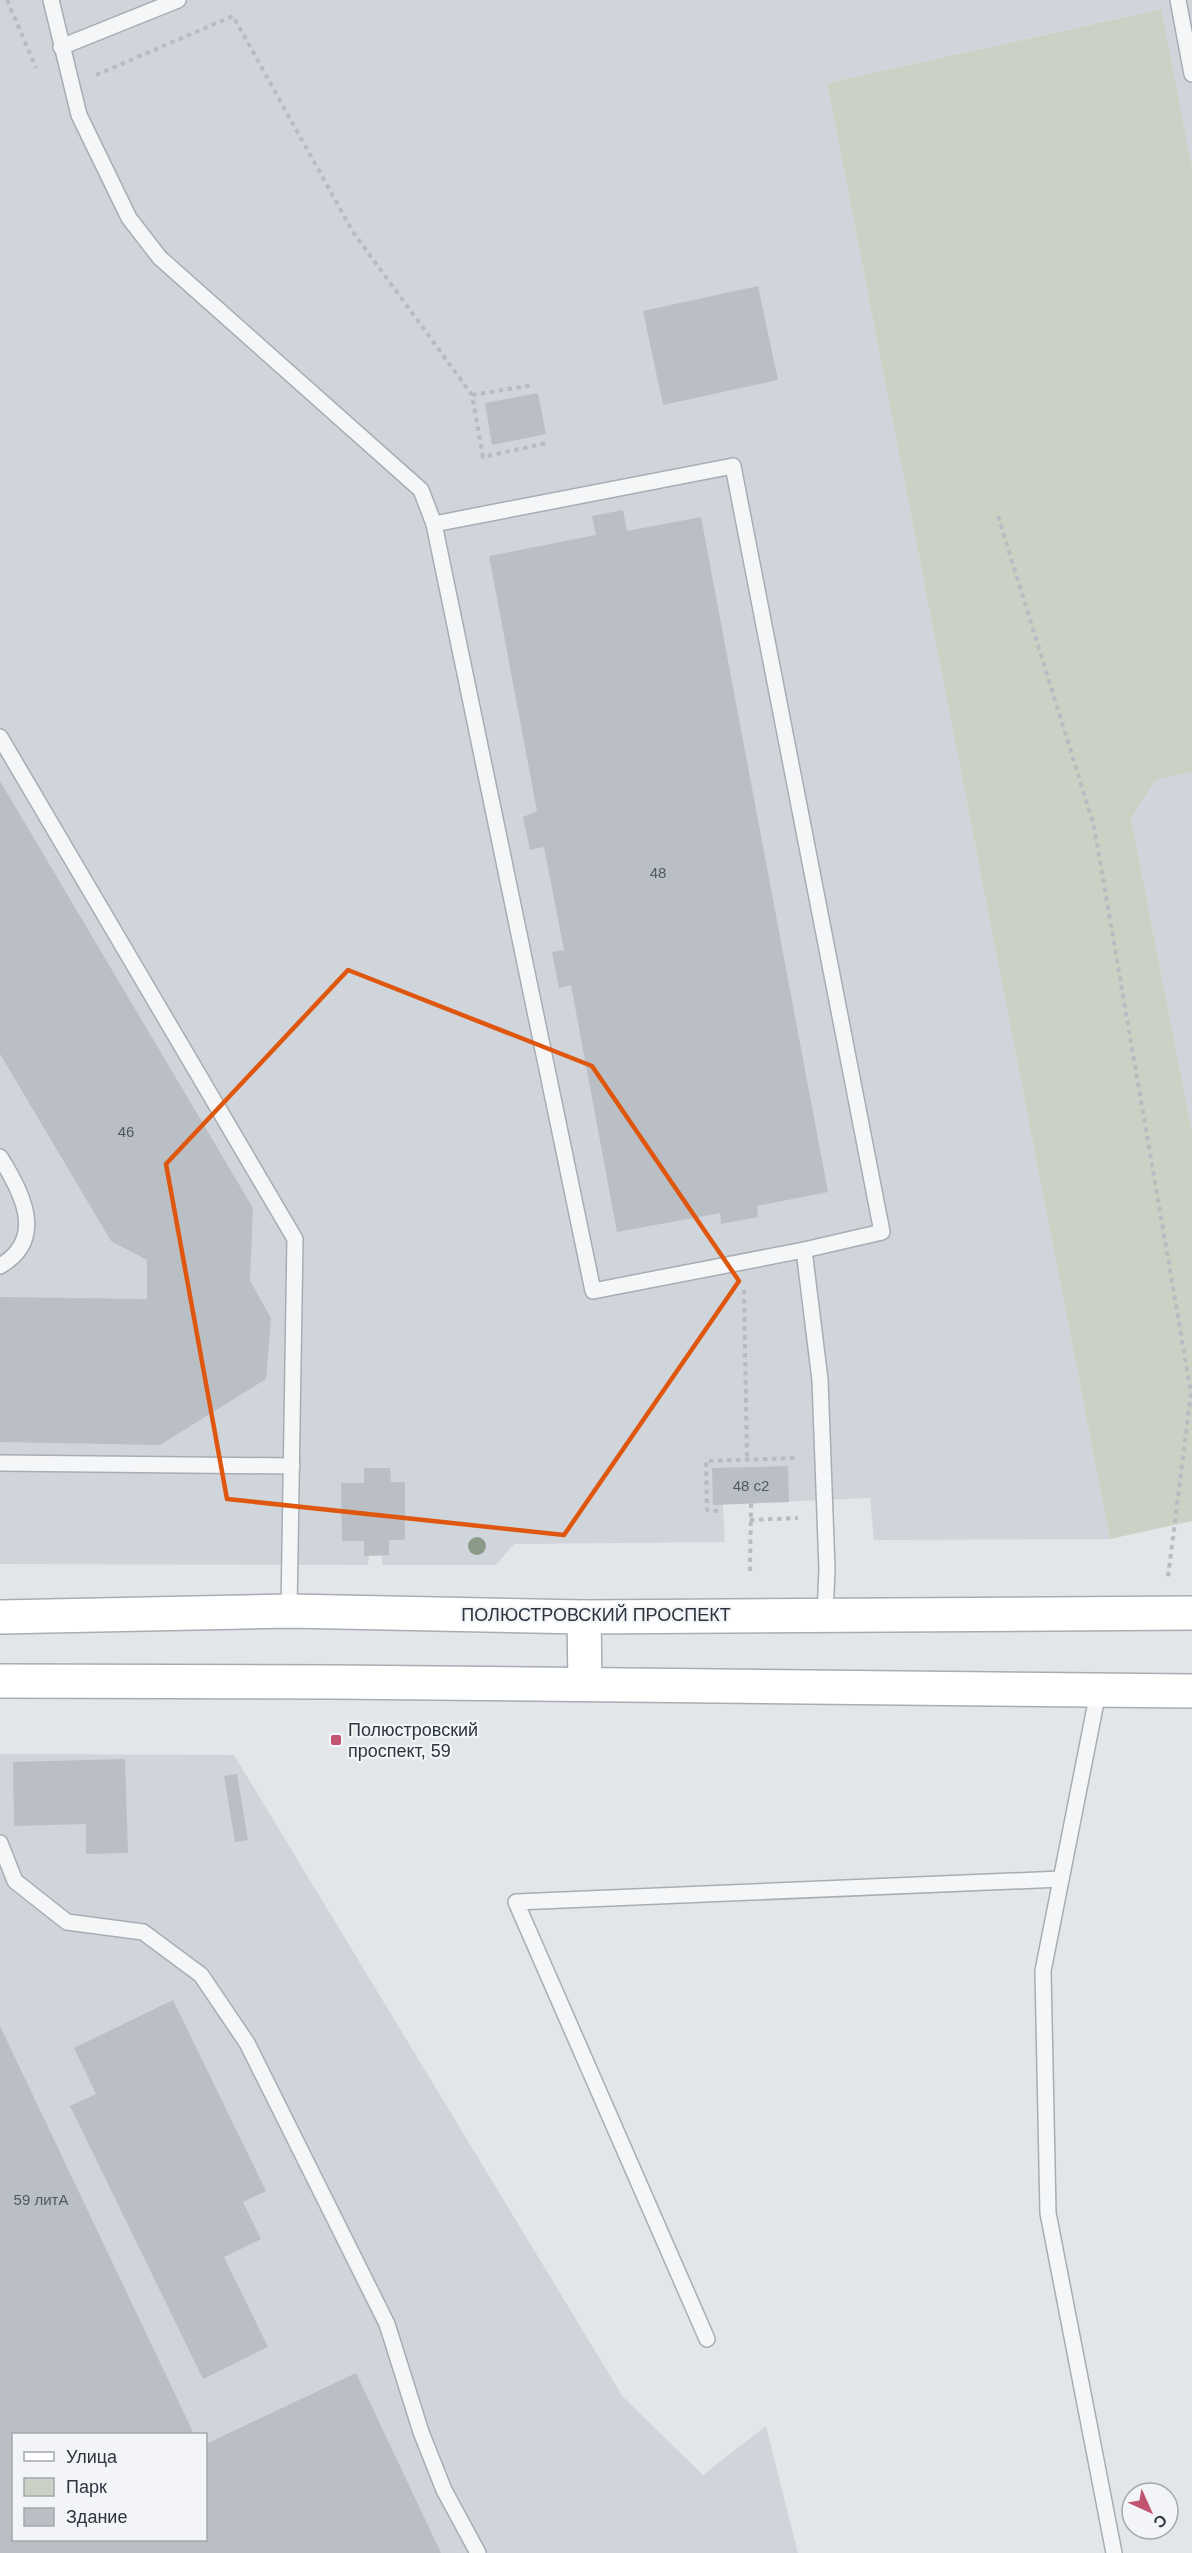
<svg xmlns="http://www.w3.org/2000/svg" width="1192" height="2553" viewBox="0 0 1192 2553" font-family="Helvetica,sans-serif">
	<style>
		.built { fill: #d0d5db; fill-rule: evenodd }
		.green { fill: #c9d2c4 }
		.building { fill: #babfc5 }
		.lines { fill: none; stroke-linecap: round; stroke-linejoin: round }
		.lane-casing { stroke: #a8adb3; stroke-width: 18 }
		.secondary-casing { stroke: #a8adb3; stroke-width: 36 }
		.path { stroke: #b8bcc0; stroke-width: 4; stroke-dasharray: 4.5 4.5; stroke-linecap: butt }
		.lane { stroke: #f4f6f8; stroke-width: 15 }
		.secondary { stroke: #fff; stroke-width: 33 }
		.tree { fill: #8b9989 }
		.marked { fill: none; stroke: #df570f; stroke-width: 4.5; stroke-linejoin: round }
		.poi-dot { fill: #c15471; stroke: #f2f4f7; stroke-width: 2 }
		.labels { text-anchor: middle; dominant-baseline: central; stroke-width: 4.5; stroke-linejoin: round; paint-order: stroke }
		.number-label { font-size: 15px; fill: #505860 }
		.street-label { font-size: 18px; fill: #2c353f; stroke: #f2f4f7 }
		.poi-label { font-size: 18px; fill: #2c353f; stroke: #f2f4f7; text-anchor: start }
	</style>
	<rect width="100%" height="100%" fill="#e2e6e9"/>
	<g class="built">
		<polygon points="0,0 1192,0 1192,168 1160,9 827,83 1110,1539 874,1540 870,1498 723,1504 725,1542 514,1544 496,1565 382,1565 382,1556 369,1556 368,1565 0,1564"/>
		<polygon points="1192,772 1192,1131 1131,819 1155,780"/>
		<path d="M0,1754L234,1755L623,2397L703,2475L766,2426L798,2553H0ZM14,2434H206V2540H14Z"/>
	</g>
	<polygon class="green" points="1161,9 1192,168 1192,772 1155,780 1131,819 1192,1131 1192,1521 1110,1539 827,83"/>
	<g class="building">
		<polygon points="758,286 778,380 663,405 643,311"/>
		<polygon points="538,393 546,434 492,445 485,403"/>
		<polygon points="623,510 627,531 701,517 828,1192 757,1206 758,1217 721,1224 720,1213 617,1232 571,985 559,988 552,952 564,950 544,847 530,850 523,817 537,811 489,556 596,535 592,516"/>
		<polygon points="0,781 253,1208 250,1281 271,1318 266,1379 160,1445 0,1442 0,1297 147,1299 147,1260 111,1241 0,1054"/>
		<polygon points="788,1466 789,1502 713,1505 712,1468"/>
		<polygon points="364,1468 390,1468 391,1482 405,1482 405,1540 389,1540 389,1555 364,1556 364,1541 342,1541 341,1483 364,1483"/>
		<polygon points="125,1759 128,1853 86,1854 86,1824 14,1826 13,1762"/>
		<polygon points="237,1774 248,1840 235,1842 224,1776"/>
		<polygon points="173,2000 266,2191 243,2202 261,2239 224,2257 268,2347 203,2379 70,2106 96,2094 74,2048"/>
		<polygon points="0,2026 194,2434 14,2434 14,2540 206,2540 206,2444 356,2373 441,2553 0,2553"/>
	</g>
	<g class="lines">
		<g class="lane-casing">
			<g id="lane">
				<polyline points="51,0 79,115 129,218 160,258 421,490 434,524"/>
				<polyline points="1178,0 1192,74"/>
				<polyline points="61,47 178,0"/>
				<polyline points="0,737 295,1239 289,1611"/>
				<path d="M0,1157C22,1192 47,1239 0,1266"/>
				<polyline points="804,1250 593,1291 434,524 733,466 882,1232 804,1250 820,1380 827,1569 825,1616"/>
				<polyline points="0,1463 292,1466"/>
				<polyline points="1098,1692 1043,1971 1048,2213 1114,2553"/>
				<polyline points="0,1843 15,1881 67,1922 143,1932 201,1975 247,2043 387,2324 421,2432 444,2490 478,2553"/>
				<polyline points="707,2339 516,1902 1061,1879"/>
			</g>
		</g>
		<g class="secondary-casing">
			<g id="secondary">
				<polyline points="0,1617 289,1611 584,1617 1192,1613"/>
				<polyline points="584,1617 585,1684"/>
				<polyline points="0,1681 334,1682 1192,1691"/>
			</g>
		</g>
		<g class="path">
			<polyline points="7,0 36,68"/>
			<polyline points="96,75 233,16 353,232 472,395 483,457 547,443"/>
			<polyline points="472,395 533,385"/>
			<polyline points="998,516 1094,826 1191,1393 1168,1577"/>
			<polyline points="744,1290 747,1460"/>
			<polyline points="718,1511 707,1510 706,1461 795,1458"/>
			<polyline points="750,1520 798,1518"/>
			<polyline points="750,1571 751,1503"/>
		</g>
		<use href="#lane" class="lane"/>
		<use href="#secondary" class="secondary"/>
	</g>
	<circle class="tree" cx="477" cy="1546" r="9"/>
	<path class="marked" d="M348,970L592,1066L739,1281L564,1535L227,1499L166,1164Z"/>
	<rect class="poi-dot" x="330" y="1734" width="12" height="12" rx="3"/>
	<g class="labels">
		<g class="number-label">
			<text x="658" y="872">48</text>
			<text x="126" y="1131">46</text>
			<text x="751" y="1485">48 с2</text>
			<text x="41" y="2199">59 литА</text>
		</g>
		<g class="street-label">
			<text x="596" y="1615">ПОЛЮСТРОВСКИЙ ПРОСПЕКТ</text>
		</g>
		<g class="poi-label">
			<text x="348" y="1730">Полюстровский<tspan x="348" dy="21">проспект, 59</tspan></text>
		</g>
	</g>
	<rect x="12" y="2433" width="195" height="108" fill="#f2f4f7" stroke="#a3a8ad" stroke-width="1.5"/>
	<rect x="24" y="2452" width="30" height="9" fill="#ffffff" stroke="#a3a8ad" stroke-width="1.5"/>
	<text x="66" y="2463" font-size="18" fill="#2c353f">Улица</text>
	<rect x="24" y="2478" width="30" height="18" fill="#c9d2c4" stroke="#a3a8ad" stroke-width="1.5"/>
	<text x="66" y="2493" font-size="18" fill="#2c353f">Парк</text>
	<rect x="24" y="2508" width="30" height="18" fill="#babfc5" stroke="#a3a8ad" stroke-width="1.5"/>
	<text x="66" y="2523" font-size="18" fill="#2c353f">Здание</text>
	<g transform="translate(1150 2511) rotate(135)"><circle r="28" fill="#f2f4f7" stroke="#a3a8ad" stroke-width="1.5"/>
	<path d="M0-4.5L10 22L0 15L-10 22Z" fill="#c15471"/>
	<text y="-9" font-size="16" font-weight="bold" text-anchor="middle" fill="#2c353f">С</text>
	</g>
</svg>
